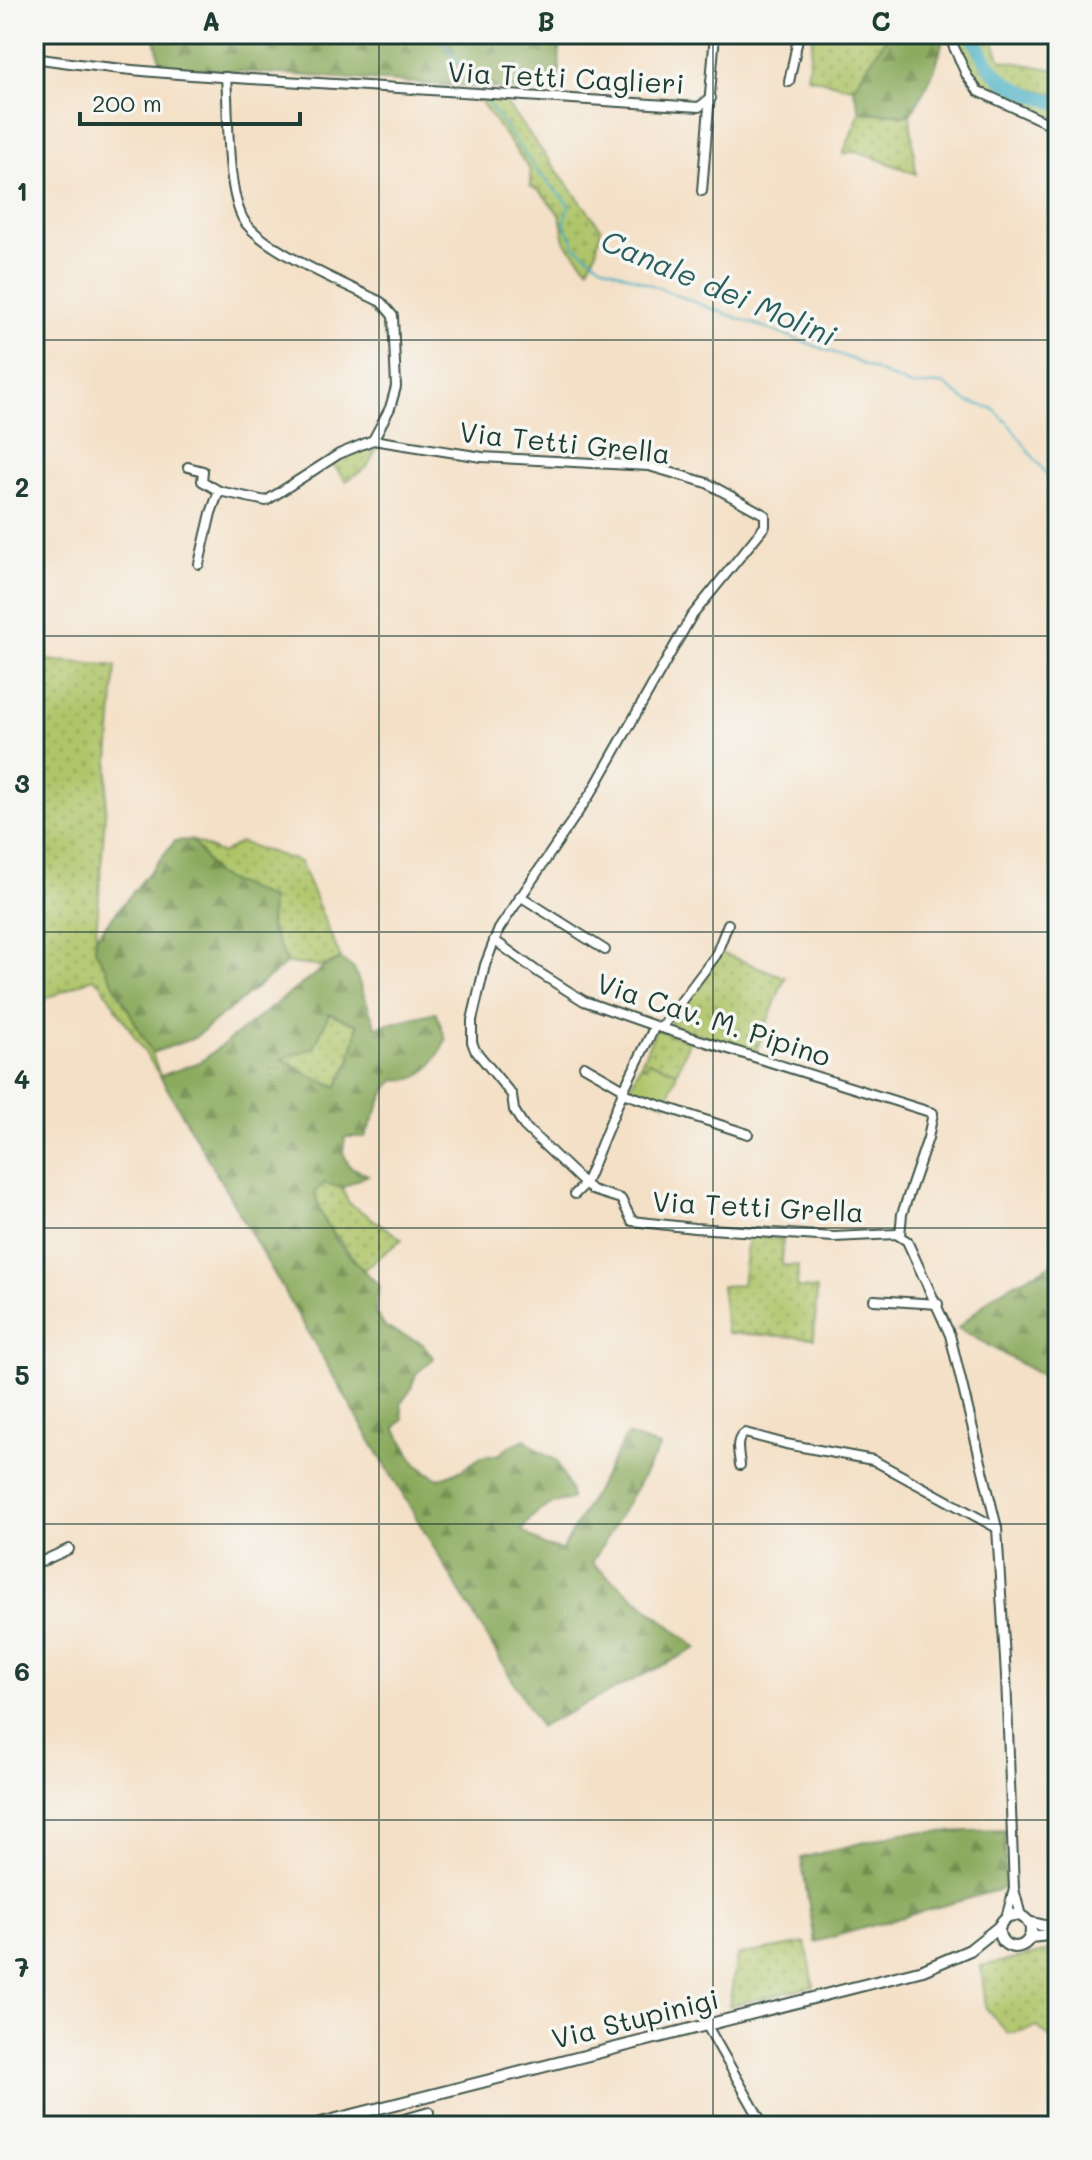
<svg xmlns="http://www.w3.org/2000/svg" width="1092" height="2160" viewBox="0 0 1092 2160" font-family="Mali,sans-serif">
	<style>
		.grass { fill: url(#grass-dots); stroke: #67814e; stroke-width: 2 }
		.forest { fill: url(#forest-firs); stroke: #557448; stroke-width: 2; fill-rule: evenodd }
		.green { fill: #afc569; stroke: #67814e; stroke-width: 2 }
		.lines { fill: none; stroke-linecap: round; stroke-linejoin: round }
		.stream { stroke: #43aec2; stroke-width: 2 }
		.river { stroke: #43aec2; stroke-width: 14 }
		.minor-casing { stroke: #3f554a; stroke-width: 12 }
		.tertiary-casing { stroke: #3f554a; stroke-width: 14 }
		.minor { stroke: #fff; stroke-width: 8 }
		.tertiary { stroke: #fff; stroke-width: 10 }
		.grid { fill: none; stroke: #1f3d34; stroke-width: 2; stroke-opacity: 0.55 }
		.labels { text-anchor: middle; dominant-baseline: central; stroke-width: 7; stroke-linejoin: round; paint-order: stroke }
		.street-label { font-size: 28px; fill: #1f3d34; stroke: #f6f6f2 }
		.water-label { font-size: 30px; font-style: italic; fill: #2a5f5f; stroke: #f6f6f2 }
		.neatline { fill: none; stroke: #1f3d34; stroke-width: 3 }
		.grid-label { font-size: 26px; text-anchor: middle; font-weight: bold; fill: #1f3d34 }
	</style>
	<defs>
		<pattern id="grass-dots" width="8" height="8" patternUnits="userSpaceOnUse" patternTransform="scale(2)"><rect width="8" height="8" fill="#afc569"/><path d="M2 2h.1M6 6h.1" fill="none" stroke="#8ea157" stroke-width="1.8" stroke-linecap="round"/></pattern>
		<pattern id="forest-firs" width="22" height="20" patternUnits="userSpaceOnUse" patternTransform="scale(2)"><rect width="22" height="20" fill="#8baa5d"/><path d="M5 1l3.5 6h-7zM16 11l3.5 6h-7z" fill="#718c4e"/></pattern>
	</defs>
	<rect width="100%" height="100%" fill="#f6f6f2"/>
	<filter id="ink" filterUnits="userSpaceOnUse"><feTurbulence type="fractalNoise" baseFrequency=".0125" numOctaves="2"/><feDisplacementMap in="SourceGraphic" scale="16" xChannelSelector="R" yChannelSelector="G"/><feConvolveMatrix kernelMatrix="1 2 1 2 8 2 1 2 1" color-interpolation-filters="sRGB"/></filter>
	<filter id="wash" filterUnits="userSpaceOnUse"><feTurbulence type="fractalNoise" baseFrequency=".006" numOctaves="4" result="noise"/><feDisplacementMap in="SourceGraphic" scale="32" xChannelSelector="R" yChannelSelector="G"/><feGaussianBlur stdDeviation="1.8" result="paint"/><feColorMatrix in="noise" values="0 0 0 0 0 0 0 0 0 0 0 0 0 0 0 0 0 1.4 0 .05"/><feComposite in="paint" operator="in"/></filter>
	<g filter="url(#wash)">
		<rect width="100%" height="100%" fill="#f4e0c6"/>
		<g class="grass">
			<polygon points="813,34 879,34 886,37 853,88 807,77"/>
			<path d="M954,34H966C984,84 1008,96 1058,108V121C1034,109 1002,103 981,85C967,73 960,51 954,34Z"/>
			<polygon points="979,34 991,34 1001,60 1058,70 1058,95 1020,85 993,65"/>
			<polygon points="478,98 503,100 601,228 596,252 588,268 565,242 560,215 541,192 530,186 530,170"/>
			<polygon points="860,112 910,115 916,174 857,151 843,154"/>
			<path d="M380,443L367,467L346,481L331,463C346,453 361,445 380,443Z"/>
			<polygon points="34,659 116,666 95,949 152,1053 160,1076 101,984 93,978 34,1004"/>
			<polygon points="192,840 222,854 240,842 300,862 341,959 324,967 287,963 270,927 271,899 216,875"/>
			<polygon points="721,953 785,977 756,1051 676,1027 669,1022"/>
			<polygon points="329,1013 358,1025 350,1062 338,1087 307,1074 282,1058 314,1048"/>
			<polygon points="656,1029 689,1041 677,1072 649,1061 646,1067 640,1065"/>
			<polygon points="324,1183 342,1188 348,1202 402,1239 363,1270 319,1214 315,1192"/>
			<polygon points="748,1236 783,1239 782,1265 798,1266 797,1288 817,1289 814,1338 727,1333 721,1286 742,1285"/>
			<polygon points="806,1943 814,1986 729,2006 737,1955"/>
			<polygon points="1058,1949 1058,2044 1037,2027 1008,2034 986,2008 981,1966"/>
		</g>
		<g class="forest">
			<polygon points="154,34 559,34 560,93 161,66"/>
			<path d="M889,34H943C941,64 925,90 910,115L860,112L853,88Z"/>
			<polygon points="192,840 216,875 271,899 270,927 287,963 194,1038 152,1053 95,949 96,937 175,841"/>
			<path d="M341,959L354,969L376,1027L436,1012L446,1040C436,1061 424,1083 396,1080L387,1088L365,1137H345L343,1152L349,1166L368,1175L342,1188L324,1183L315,1192C321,1229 351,1260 379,1285L375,1313L386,1328L422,1343L434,1358L416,1374L410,1391L401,1403L403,1419L395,1428L416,1464L438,1479L462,1470L481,1457L500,1454L507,1448L525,1439L540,1452L556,1460L571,1492V1500C549,1501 532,1513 522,1531L545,1546L562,1550L627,1435L660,1447L592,1563L697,1648L540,1727L368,1436L160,1076L200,1062L324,967ZM329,1013L358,1025L350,1062L337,1087L307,1074L282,1059L314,1048Z"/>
			<polygon points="1058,1256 1058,1385 958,1328 996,1293 1049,1266"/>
			<polygon points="1005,1830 1005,1888 815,1942 801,1858 901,1833"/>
		</g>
		<polygon class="green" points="648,1061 677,1072 666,1104 629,1090 640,1065 646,1067"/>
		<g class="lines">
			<g class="stream">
				<polyline points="438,34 478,90"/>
				<polyline points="482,95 537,171 569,205 564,222 575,246 601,265 707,307 846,357 911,386 943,384 968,402 992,408 1008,423 1058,490"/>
			</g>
			<path class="river" d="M973,34C991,81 1012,90 1058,103"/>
		</g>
	</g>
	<g filter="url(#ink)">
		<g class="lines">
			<g class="minor-casing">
				<g id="minor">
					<polyline points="948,34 967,76 978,91 1058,128"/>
					<path d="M34,58C133,73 235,78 335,84C456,92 578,99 699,107L711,98"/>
					<path d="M226,77C229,115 226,187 243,219C260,249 348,285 381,302L393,316L396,387L390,408L373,440"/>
					<polyline points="789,82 799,34"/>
					<polyline points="702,191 715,34"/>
					<polyline points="188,467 203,471 202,481 219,491 266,501 339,454 373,440 482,457 649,466 707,483 765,515 765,526 691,617 593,790 499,929 485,965 472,1020 472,1042 475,1050 512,1095 514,1110 524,1126 585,1184 592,1190 621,1199 632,1221 694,1228 834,1237 896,1234 907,1241 950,1335 997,1528 1006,1676 1014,1889 1021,1916"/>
					<polyline points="199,564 211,513 219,491"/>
					<polyline points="520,896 605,950"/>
					<polyline points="494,940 538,972 584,1001 655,1026 933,1113 928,1138 902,1214 900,1235"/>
					<polyline points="661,1028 716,955 728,924"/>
					<polyline points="584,1066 624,1089"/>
					<polyline points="622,1093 748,1134"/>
					<polyline points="575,1194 585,1184 624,1089 655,1026"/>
					<polyline points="874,1300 938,1304"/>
					<path d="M740,1465C739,1453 734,1440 745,1433L786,1444L873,1460L997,1528"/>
					<polyline points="34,1565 69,1549"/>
					<polyline points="1006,1918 1014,1889"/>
					<polyline points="706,2024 764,2126"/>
					<polyline points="392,2126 394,2122 429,2112"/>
				</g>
			</g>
			<g class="tertiary-casing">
				<g id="tertiary">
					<circle cx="1015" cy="1931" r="16"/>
					<polyline points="1028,1922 1058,1929"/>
					<polyline points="1030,1937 1058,1934"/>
					<polyline points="309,2126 923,1970 970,1950 1000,1926"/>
				</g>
			</g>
			<use href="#minor" class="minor"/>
			<use href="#tertiary" class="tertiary"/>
		</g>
	</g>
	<path class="grid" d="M379,34V2126M713,34V2126M34,340H1058M34,636H1058M34,932H1058M34,1228H1058M34,1524H1058M34,1820H1058"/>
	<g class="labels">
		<g class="street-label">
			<text transform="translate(566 77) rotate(3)">Via Tetti Caglieri</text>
			<text transform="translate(565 442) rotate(6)">Via Tetti Grella</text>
			<text transform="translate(714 1019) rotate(18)">Via Cav. M. Pipino</text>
			<text transform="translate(758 1206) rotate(3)">Via Tetti Grella</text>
			<text transform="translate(635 2018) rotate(-14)">Via Stupinigi</text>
		</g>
		<g class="water-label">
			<text transform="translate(719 287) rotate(23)">Canale dei Molini</text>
		</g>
	</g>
	<rect width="1092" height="2160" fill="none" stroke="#f6f6f2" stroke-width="88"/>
	<path d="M80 112v12h220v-12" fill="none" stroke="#1f3d34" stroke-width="4"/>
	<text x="92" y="112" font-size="24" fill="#1f3d34" stroke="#f6f6f2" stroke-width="6" paint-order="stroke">200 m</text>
	<rect x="44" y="44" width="1004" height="2072" class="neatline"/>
	<g class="grid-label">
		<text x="211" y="31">A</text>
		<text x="546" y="31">B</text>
		<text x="881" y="31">C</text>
		<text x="22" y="201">1</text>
		<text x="22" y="497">2</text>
		<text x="22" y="793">3</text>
		<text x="22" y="1089">4</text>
		<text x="22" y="1385">5</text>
		<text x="22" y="1681">6</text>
		<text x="22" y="1977">7</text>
	</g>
</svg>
